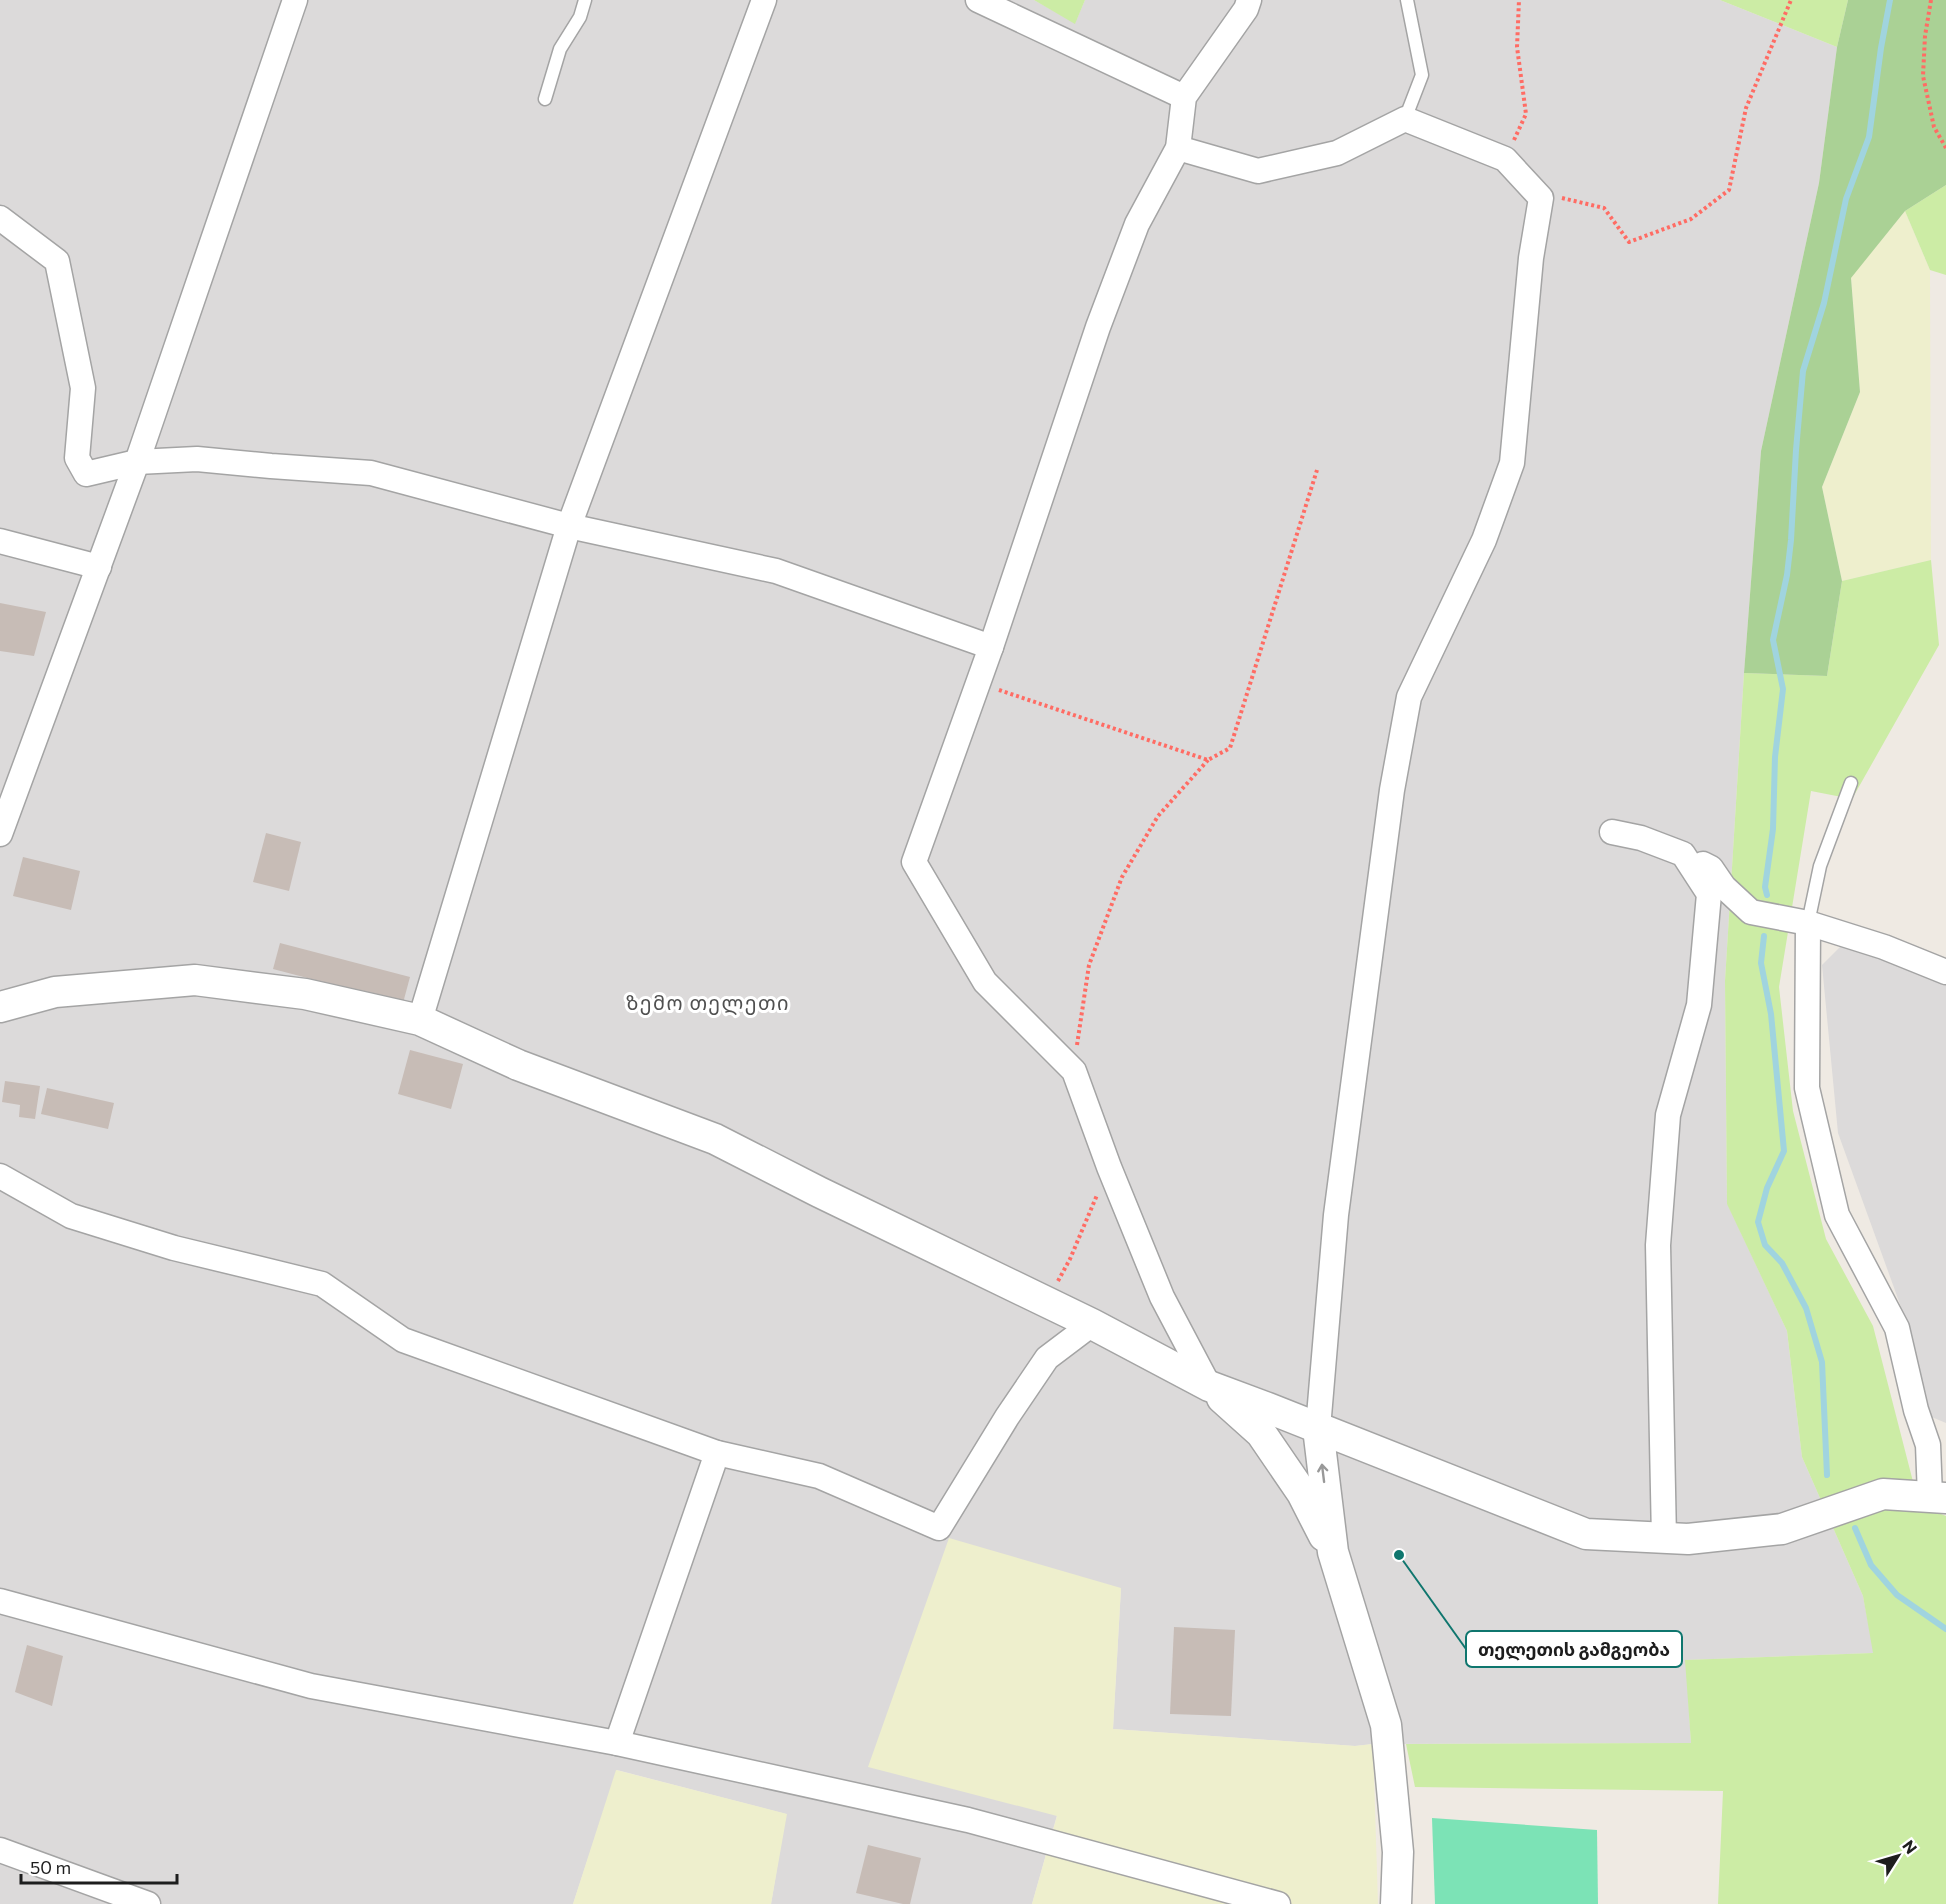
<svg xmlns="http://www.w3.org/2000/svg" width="1946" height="1904" viewBox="0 0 1946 1904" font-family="Commissioner,'Noto Sans Georgian',sans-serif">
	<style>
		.residential { fill: #dcdada }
		.farmland { fill: #eeefcd }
		.grass { fill: #cceca5 }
		.forest { fill: #aad195 }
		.pitch { fill: #7ce3b6 }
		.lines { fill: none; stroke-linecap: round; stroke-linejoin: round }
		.stream { stroke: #a0d4df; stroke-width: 6 }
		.building { fill: #c7bcb6 }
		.service-casing { stroke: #a4a4a4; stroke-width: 15 }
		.minor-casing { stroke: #a4a4a4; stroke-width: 27 }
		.tertiary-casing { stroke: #a4a4a4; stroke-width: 33 }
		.path { stroke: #ff6c64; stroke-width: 4; stroke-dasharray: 3 3; stroke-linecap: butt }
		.service { stroke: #fff; stroke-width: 12 }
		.minor { stroke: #fff; stroke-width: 24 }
		.tertiary { stroke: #fff; stroke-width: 30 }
		.oneway { stroke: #999 }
		.labels { text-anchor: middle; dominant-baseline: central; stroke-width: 6; stroke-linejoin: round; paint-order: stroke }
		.quarter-label { font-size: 20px; letter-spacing: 1.5px; fill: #505050; stroke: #fff }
		.leader { fill: none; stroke: #0f766e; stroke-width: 2 }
		.callout-dot { fill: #0f766e; stroke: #fff; stroke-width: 2 }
		.callout { fill: #fff; stroke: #0f766e; stroke-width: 2 }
		.callout-label { font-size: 18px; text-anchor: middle; font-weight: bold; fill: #1d1d1d }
	</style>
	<rect width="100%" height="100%" fill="#efeae3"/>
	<g class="residential">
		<polygon points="0,0 1034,0 1075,23 1085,0 1720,0 1837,47 1819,183 1761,451 1744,673 1725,981 1727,1203 1787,1331 1802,1457 1863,1596 1874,1653 1686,1660 1691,1743 1373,1744 1355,1746 1113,1729 1121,1588 1032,1904 771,1904 786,1814 617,1770 573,1904 0,1904"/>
		<polygon points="1843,944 1946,973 1946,1423 1922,1413 1901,1307 1838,1133 1822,965"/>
	</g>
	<g class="farmland">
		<polygon points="1905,211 1930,270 1931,560 1842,581 1822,487 1860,392 1851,277"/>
		<polygon points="949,1538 1121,1588 1113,1729 1355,1746 1373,1744 1378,1904 1032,1904 1057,1816 868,1767"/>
		<polygon points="616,1770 787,1814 771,1904 573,1904"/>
	</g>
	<g class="grass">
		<polygon points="1034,0 1085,0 1075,24"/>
		<polygon points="1720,0 1848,0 1837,47"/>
		<polygon points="1946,185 1946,275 1930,270 1905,211"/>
		<polygon points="1931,560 1939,645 1852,799 1811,791 1779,987 1793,1111 1826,1239 1873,1326 1919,1505 1946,1516 1946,1904 1718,1904 1723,1791 1415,1787 1406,1744 1691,1743 1685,1660 1873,1653 1863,1596 1802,1457 1787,1331 1727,1204 1725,981 1744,673 1827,676 1842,581"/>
	</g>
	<polygon class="forest" points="1848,0 1946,0 1946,185 1905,211 1851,278 1860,392 1822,487 1842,581 1827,676 1744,673 1761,451 1819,183 1837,47"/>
	<polygon class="pitch" points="1432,1818 1597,1830 1598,1904 1435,1904"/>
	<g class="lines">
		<g class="stream">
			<polyline points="1767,895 1765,887 1773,829 1775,757 1783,689 1773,640 1787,575 1791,540 1796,450 1803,371 1824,303 1846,199 1869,137 1881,48 1890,0"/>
			<polyline points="1764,936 1761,963 1771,1014 1784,1151 1767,1188 1758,1222 1765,1245 1782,1263 1806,1308 1822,1362 1827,1475"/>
			<polyline points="1855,1528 1871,1565 1897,1595 1946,1629"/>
		</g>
	</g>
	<g class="building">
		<polygon points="0,603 46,612 34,656 0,651"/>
		<polygon points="266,833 301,842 289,891 253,882"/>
		<polygon points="23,857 80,871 71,910 13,896"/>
		<polygon points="280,943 410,977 403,1003 273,969"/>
		<polygon points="410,1050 463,1064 451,1109 398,1094"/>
		<polygon points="5,1081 40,1086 35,1119 19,1117 20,1105 2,1102"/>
		<polygon points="47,1088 114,1103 108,1129 41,1114"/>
		<polygon points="1174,1627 1235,1630 1231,1716 1170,1714"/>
		<polygon points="27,1645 63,1656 52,1706 15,1692"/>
		<polygon points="868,1845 921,1858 910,1904 903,1904 856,1893"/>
	</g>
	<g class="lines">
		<g class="service-casing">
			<g id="service">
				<polyline points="545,99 560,49 580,17 585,0"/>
				<polyline points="1405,119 1422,75 1407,0"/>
				<polyline points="1808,923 1820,866 1851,783"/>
			</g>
		</g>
		<g class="minor-casing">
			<g id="minor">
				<polyline points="978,0 1184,97"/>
				<polyline points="1178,148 1258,171 1337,153 1405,119 1505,159 1541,198 1531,258 1512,463 1484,540 1409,697 1392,790 1336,1215 1318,1428"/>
				<polyline points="0,218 57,261 83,388 77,458 86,474 137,462 197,459 271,466 371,473 569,526 776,571 991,647"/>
				<polyline points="0,541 99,567"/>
				<polyline points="1612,832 1641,838 1683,854 1709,894 1699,1005 1668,1115 1658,1245 1664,1539"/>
				<polyline points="0,834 137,462 295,0"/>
				<polyline points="1703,864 1711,868 1724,887 1751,912 1808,923 1884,947 1946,972"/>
				<polyline points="1808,923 1807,1088 1837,1215 1897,1328 1916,1410 1928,1445 1930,1496"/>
				<polyline points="420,1020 569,526 764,0"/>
				<polyline points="0,1176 71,1216 174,1248 322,1284 403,1340 717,1453 819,1476 939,1528 1007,1417 1047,1358 1092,1324"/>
				<polyline points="1209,1386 1162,1297 1109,1167 1074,1071 985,982 914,862 991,647 1098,327 1137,224 1178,148 1184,97 1246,9 1249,0"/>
				<polyline points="0,1601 311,1686 617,1743 968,1820 1278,1904"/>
				<polyline points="617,1743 717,1453"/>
				<polyline points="0,1850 148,1904"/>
			</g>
		</g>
		<g class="tertiary-casing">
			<g id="tertiary">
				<polyline points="0,1007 55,992 195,980 305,994 420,1020 518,1065 715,1139 819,1192 1092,1324 1209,1386 1268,1408 1586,1534 1688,1539 1782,1529 1883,1494 1946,1498"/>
				<polyline points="1222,1398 1261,1433 1302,1493 1324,1536"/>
				<polyline points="1318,1428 1333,1552 1386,1725 1398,1852 1396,1904"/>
			</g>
		</g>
		<g class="path">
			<polyline points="1931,0 1925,36 1923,76 1934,127 1946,148"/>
			<polyline points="1514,140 1526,114 1517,47 1519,0"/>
			<polyline points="1562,198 1604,208 1629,242 1691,219 1729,190 1746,108 1791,0"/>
			<polyline points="999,690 1208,760 1230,748 1317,470"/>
			<polyline points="1077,1045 1089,965 1122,877 1158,816 1208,760"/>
			<polyline points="1058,1281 1070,1259 1097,1195"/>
		</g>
		<use href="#service" class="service"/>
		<use href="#minor" class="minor"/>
		<use href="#tertiary" class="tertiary"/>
	</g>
	<defs><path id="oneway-shaft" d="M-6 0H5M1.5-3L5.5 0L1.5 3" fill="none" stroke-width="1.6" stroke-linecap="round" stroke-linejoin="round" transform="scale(1.5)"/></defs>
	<use class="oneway" href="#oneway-shaft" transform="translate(1323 1473) rotate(-97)"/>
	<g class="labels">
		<g class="quarter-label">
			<text x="708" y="1002">ზემო თელეთი</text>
		</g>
	</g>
	<path class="leader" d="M1399 1555L1466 1649"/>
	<circle class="callout-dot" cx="1399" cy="1555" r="6"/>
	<rect class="callout" x="1466" y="1631" width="216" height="36" rx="6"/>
	<g class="callout-label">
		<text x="1574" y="1656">თელეთის გამგეობა</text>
	</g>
	<g transform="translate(1898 1856) rotate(53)" stroke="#ffffff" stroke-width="4.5" paint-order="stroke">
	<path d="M0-4.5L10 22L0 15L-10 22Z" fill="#1d1d1d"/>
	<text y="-9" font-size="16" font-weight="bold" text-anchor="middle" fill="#1d1d1d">N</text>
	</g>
	<path d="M21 1874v9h156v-9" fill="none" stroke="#1d1d1d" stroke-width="3"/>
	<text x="30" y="1874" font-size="18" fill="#1d1d1d" stroke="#ffffff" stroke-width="4.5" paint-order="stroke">50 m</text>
</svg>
